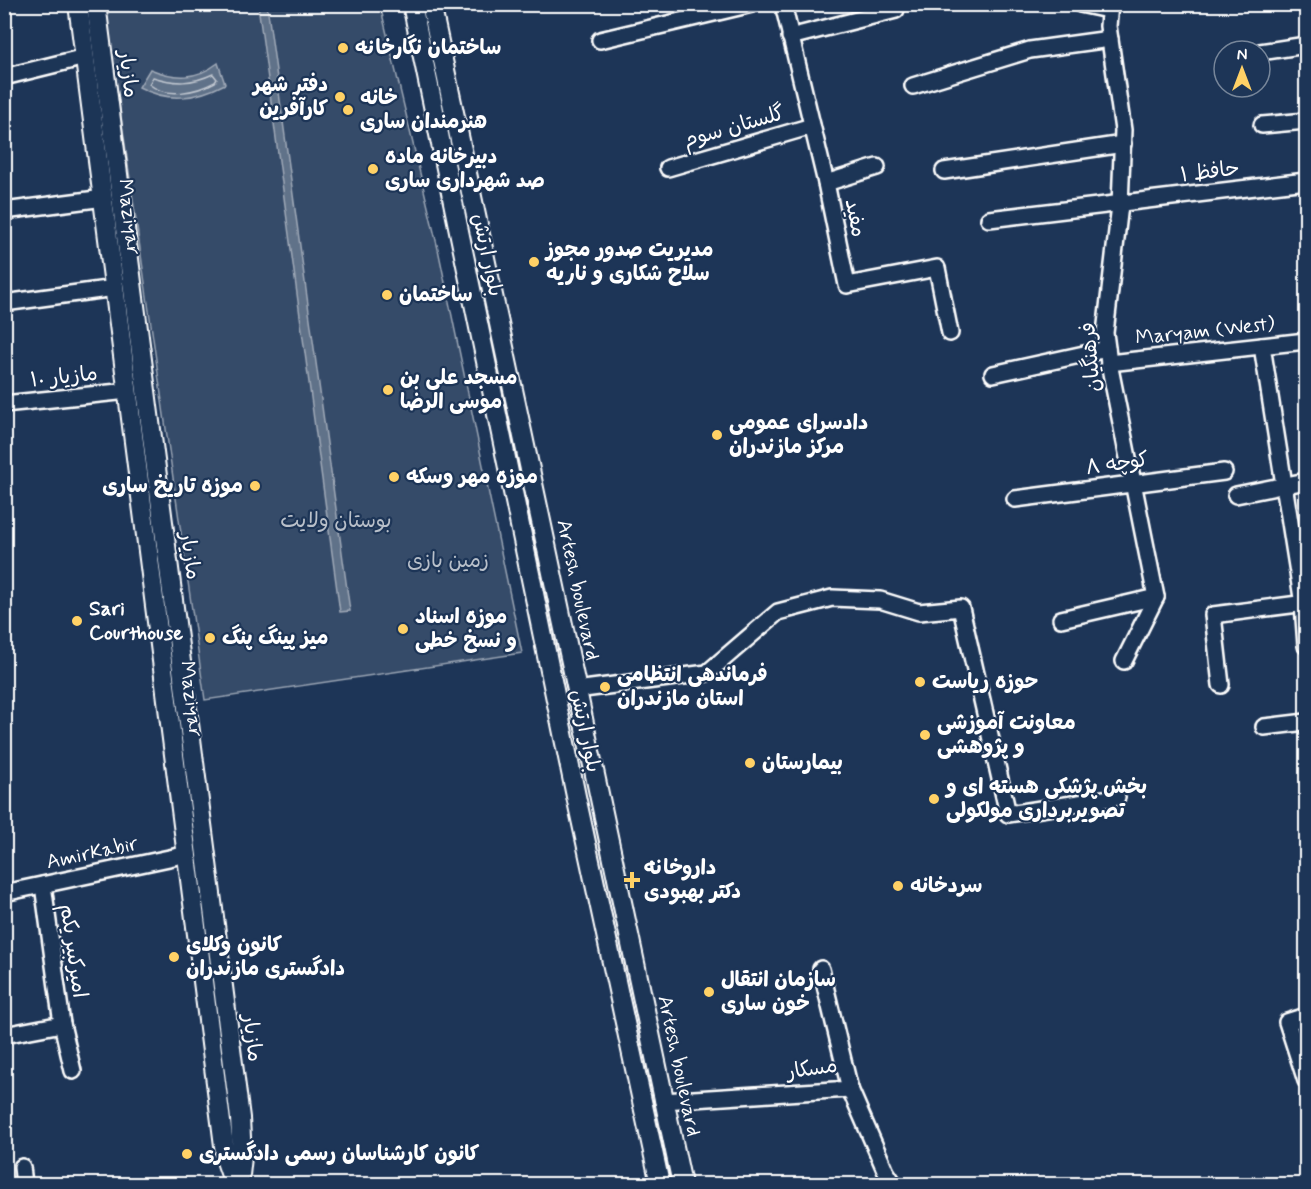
<svg xmlns="http://www.w3.org/2000/svg" width="1311" height="1189" viewBox="0 0 1311 1189" font-family="Mynerve,'Playpen Sans Arabic',sans-serif">
	<style>
		.green { fill: #364b69; stroke: #9aa5b4; stroke-width: 1.5 }
		.water { fill: #617289; stroke: #a0aab8; stroke-width: 1.5 }
		.lines { fill: none; stroke-linecap: round; stroke-linejoin: round }
		.shore { stroke: #c0c7d0; stroke-width: 1.5 }
		.minor-casing { stroke: #fff; stroke-width: 20 }
		.major-casing { stroke: #fff; stroke-width: 22 }
		.minor { stroke: #1d3557; stroke-width: 15 }
		.major { stroke: #1d3557; stroke-width: 18 }
		.poi-dot { fill: #ffd166; stroke: #1d3557; stroke-width: 2 }
		.labels { text-anchor: middle; dominant-baseline: central; stroke-width: 4.5; stroke-linejoin: round; paint-order: stroke }
		.poi-label { font-size: 21px; font-weight: bold; fill: #fff; stroke: #1d3557; text-anchor: start }
		.street-label { font-size: 21px; fill: #fff; stroke: #1d3557 }
		.park-label { font-size: 21px; fill: #b9c0ca; stroke: #1d3557 }
	</style>
	<rect width="100%" height="100%" fill="#1d3557"/>
	<filter id="ink" filterUnits="userSpaceOnUse"><feTurbulence type="fractalNoise" baseFrequency=".0167" numOctaves="2"/><feDisplacementMap in="SourceGraphic" scale="12" xChannelSelector="R" yChannelSelector="G"/><feConvolveMatrix kernelMatrix="1 2 1 2 8 2 1 2 1" color-interpolation-filters="sRGB"/></filter>
	<g filter="url(#ink)">
		<g class="green">
			<polygon points="105,5 380,5 438,249 522,653 205,700"/>
			<polygon points="447,110 566,671 555,673 438,112"/>
			<polygon points="598,828 675,1182 666,1184 587,831"/>
		</g>
		<g class="water">
			<polygon points="258,5 267,5 350,611 340,612"/>
			<path d="M218,63L225,84C196,99 169,103 139,87L150,69C175,79 196,80 218,63Z"/>
		</g>
		<g class="lines">
			<path class="shore" d="M213,74L217,79L215,82C197,92 166,99 149,84L153,77C175,84 192,84 213,74Z"/>
			<g class="minor-casing">
				<g id="minor">
					<polyline points="783,4 826,183 847,285 937,268 950,333"/>
					<polyline points="1080,4 1108,10"/>
					<polyline points="1110,4 1108,26 1123,130 1120,205 1105,333 1109,363 1156,597 1124,661"/>
					<polyline points="790,37 896,10"/>
					<polyline points="600,40 752,4"/>
					<polyline points="1260,52 1306,45"/>
					<polyline points="4,77 85,57"/>
					<polyline points="913,86 1030,50 1110,39"/>
					<polyline points="1262,125 1306,121"/>
					<polyline points="668,168 812,126"/>
					<polyline points="944,171 1123,144"/>
					<polyline points="826,183 877,167"/>
					<polyline points="4,211 104,198"/>
					<polyline points="989,219 1306,181"/>
					<polyline points="4,303 115,288"/>
					<polyline points="1262,346 1303,604 1306,646"/>
					<polyline points="1109,363 1306,341"/>
					<polyline points="993,374 1107,349"/>
					<polyline points="4,404 128,391"/>
					<polyline points="1236,495 1306,481"/>
					<polyline points="1015,499 1224,472"/>
					<polyline points="1061,619 1156,597"/>
					<polyline points="1221,685 1213,615 1306,603"/>
					<polyline points="576,690 707,673 778,612 832,598 880,600 919,612 961,608 1008,814 1117,797"/>
					<polyline points="1264,727 1306,722"/>
					<polyline points="43,885 62,1024 73,1071"/>
					<polyline points="4,893 188,854"/>
					<polyline points="1306,1016 1287,1022 1306,1081"/>
					<polyline points="4,1035 62,1024"/>
					<polyline points="850,1089 886,1172 894,1184"/>
					<polyline points="663,1101 850,1089 821,969"/>
					<polyline points="22,1167 24,1184"/>
				</g>
			</g>
			<g class="major-casing">
				<g id="major">
					<polyline points="78,4 226,1161 234,1184"/>
					<polyline points="96,4 240,1118 242,1157 239,1184"/>
					<polyline points="412,4 577,801 660,1184"/>
					<polyline points="431,4 682,1184"/>
				</g>
			</g>
			<use href="#minor" class="minor"/>
			<use href="#major" class="major"/>
		</g>
	</g>
	<g class="poi-dot">
		<circle cx="343" cy="48" r="6"/>
		<circle cx="340" cy="97" r="6"/>
		<circle cx="348" cy="110" r="6"/>
		<circle cx="373" cy="169" r="6"/>
		<circle cx="534" cy="262" r="6"/>
		<circle cx="387" cy="295" r="6"/>
		<circle cx="388" cy="390" r="6"/>
		<circle cx="717" cy="435" r="6"/>
		<circle cx="394" cy="477" r="6"/>
		<circle cx="255" cy="486" r="6"/>
		<circle cx="77" cy="621" r="6"/>
		<circle cx="403" cy="629" r="6"/>
		<circle cx="210" cy="638" r="6"/>
		<circle cx="920" cy="682" r="6"/>
		<circle cx="605" cy="687" r="6"/>
		<circle cx="925" cy="735" r="6"/>
		<circle cx="750" cy="763" r="6"/>
		<circle cx="934" cy="799" r="6"/>
		<path d="M629 871h6v6h6v6h-6v6h-6v-6h-6v-6h6z"/>
		<circle cx="898" cy="886" r="6"/>
		<circle cx="174" cy="957" r="6"/>
		<circle cx="709" cy="992" r="6"/>
		<circle cx="187" cy="1154" r="6"/>
	</g>
	<g class="labels">
		<g class="poi-label">
			<text x="355" y="48">ساختمان نگارخانه</text>
			<text x="328" y="85" text-anchor="end">دفتر شهر<tspan x="328" dy="24">کارآفرین</tspan></text>
			<text x="360" y="98">خانه<tspan x="360" dy="24">هنرمندان ساری</tspan></text>
			<text x="385" y="157">دبیرخانه ماده<tspan x="385" dy="24">صد شهرداری ساری</tspan></text>
			<text x="546" y="250">مدیریت صدور مجوز<tspan x="546" dy="24">سلاح شکاری و ناریه</tspan></text>
			<text x="399" y="295">ساختمان</text>
			<text x="400" y="378">مسجد علی بن<tspan x="400" dy="24">موسی الرضا</tspan></text>
			<text x="729" y="423">دادسرای عمومی<tspan x="729" dy="24">مرکز مازندران</tspan></text>
			<text x="406" y="477">موزه مهر وسکه</text>
			<text x="243" y="486" text-anchor="end">موزه تاریخ ساری</text>
			<text x="89" y="609">Sari<tspan x="89" dy="24">Courthouse</tspan></text>
			<text x="415" y="617">موزه اسناد<tspan x="415" dy="24">و نسخ خطی</tspan></text>
			<text x="222" y="638">میز پینگ پنگ</text>
			<text x="617" y="675">فرماندهی انتظامی<tspan x="617" dy="24">استان مازندران</tspan></text>
			<text x="932" y="682">حوزه ریاست</text>
			<text x="937" y="723">معاونت آموزشی<tspan x="937" dy="24">و پژوهشی</tspan></text>
			<text x="762" y="763">بیمارستان</text>
			<text x="946" y="787">بخش پژشکی هسته ای و<tspan x="946" dy="24">تصویربرداری مولکولی</tspan></text>
			<text x="644" y="868">داروخانه<tspan x="644" dy="24">دکتر بهبودی</tspan></text>
			<text x="910" y="886">سردخانه</text>
			<text x="186" y="945">کانون وکلای<tspan x="186" dy="24">دادگستری مازندران</tspan></text>
			<text x="721" y="980">سازمان انتقال<tspan x="721" dy="24">خون ساری</tspan></text>
			<text x="199" y="1154">کانون کارشناسان رسمی دادگستری</text>
		</g>
		<g class="street-label">
			<text transform="translate(128 74) rotate(83)">مازیار</text>
			<text transform="translate(734 127) rotate(-16)">گلستان سوم</text>
			<text transform="translate(1210 172) rotate(-7)">حافظ ۱</text>
			<text transform="translate(129 217) rotate(83)">Maziyar</text>
			<text transform="translate(855 218) rotate(79)">مفید</text>
			<text transform="translate(487 255) rotate(78)">بلوار ارتش</text>
			<text transform="translate(1205 331) rotate(-6)">Maryam (West)</text>
			<text transform="translate(1091 357) rotate(-95)">فرهنگیان</text>
			<text transform="translate(64 377) rotate(-6)">مازیار ١٠</text>
			<text transform="translate(1117 464) rotate(-8)">کوچه ۸</text>
			<text transform="translate(190 556) rotate(82)">مازیار</text>
			<text transform="translate(578 590) rotate(78)">Artesh boulevard</text>
			<text transform="translate(191 699) rotate(83)">Maziyar</text>
			<text transform="translate(585 731) rotate(78)">بلوار ارتش</text>
			<text transform="translate(92 853) rotate(-12)">AmirKabir</text>
			<text transform="translate(73 951) rotate(82)">امیرکبیر یکم</text>
			<text transform="translate(252 1038) rotate(83)">مازیار</text>
			<text transform="translate(679 1066) rotate(78)">Artesh boulevard</text>
			<text transform="translate(812 1069) rotate(-8)">مسکار</text>
		</g>
		<g class="park-label">
			<text x="336" y="521">بوستان ولایت</text>
			<text x="448" y="561">زمین بازی</text>
		</g>
	</g>
	<rect width="1311" height="1189" fill="none" stroke="#1d3557" stroke-width="24"/>
	<rect x="12" y="12" width="1287" height="1165" fill="none" stroke="#fff" stroke-width="2" filter="url(#ink)"/>
	<g transform="translate(1242 69)"><circle r="28" fill="#1d3557" stroke="#77869a" stroke-width="1.5"/>
	<path d="M0-4.5L10 22L0 15L-10 22Z" fill="#ffd166"/>
	<text y="-9" font-size="16" font-weight="bold" text-anchor="middle" fill="#ffffff">N</text>
	</g>
</svg>
